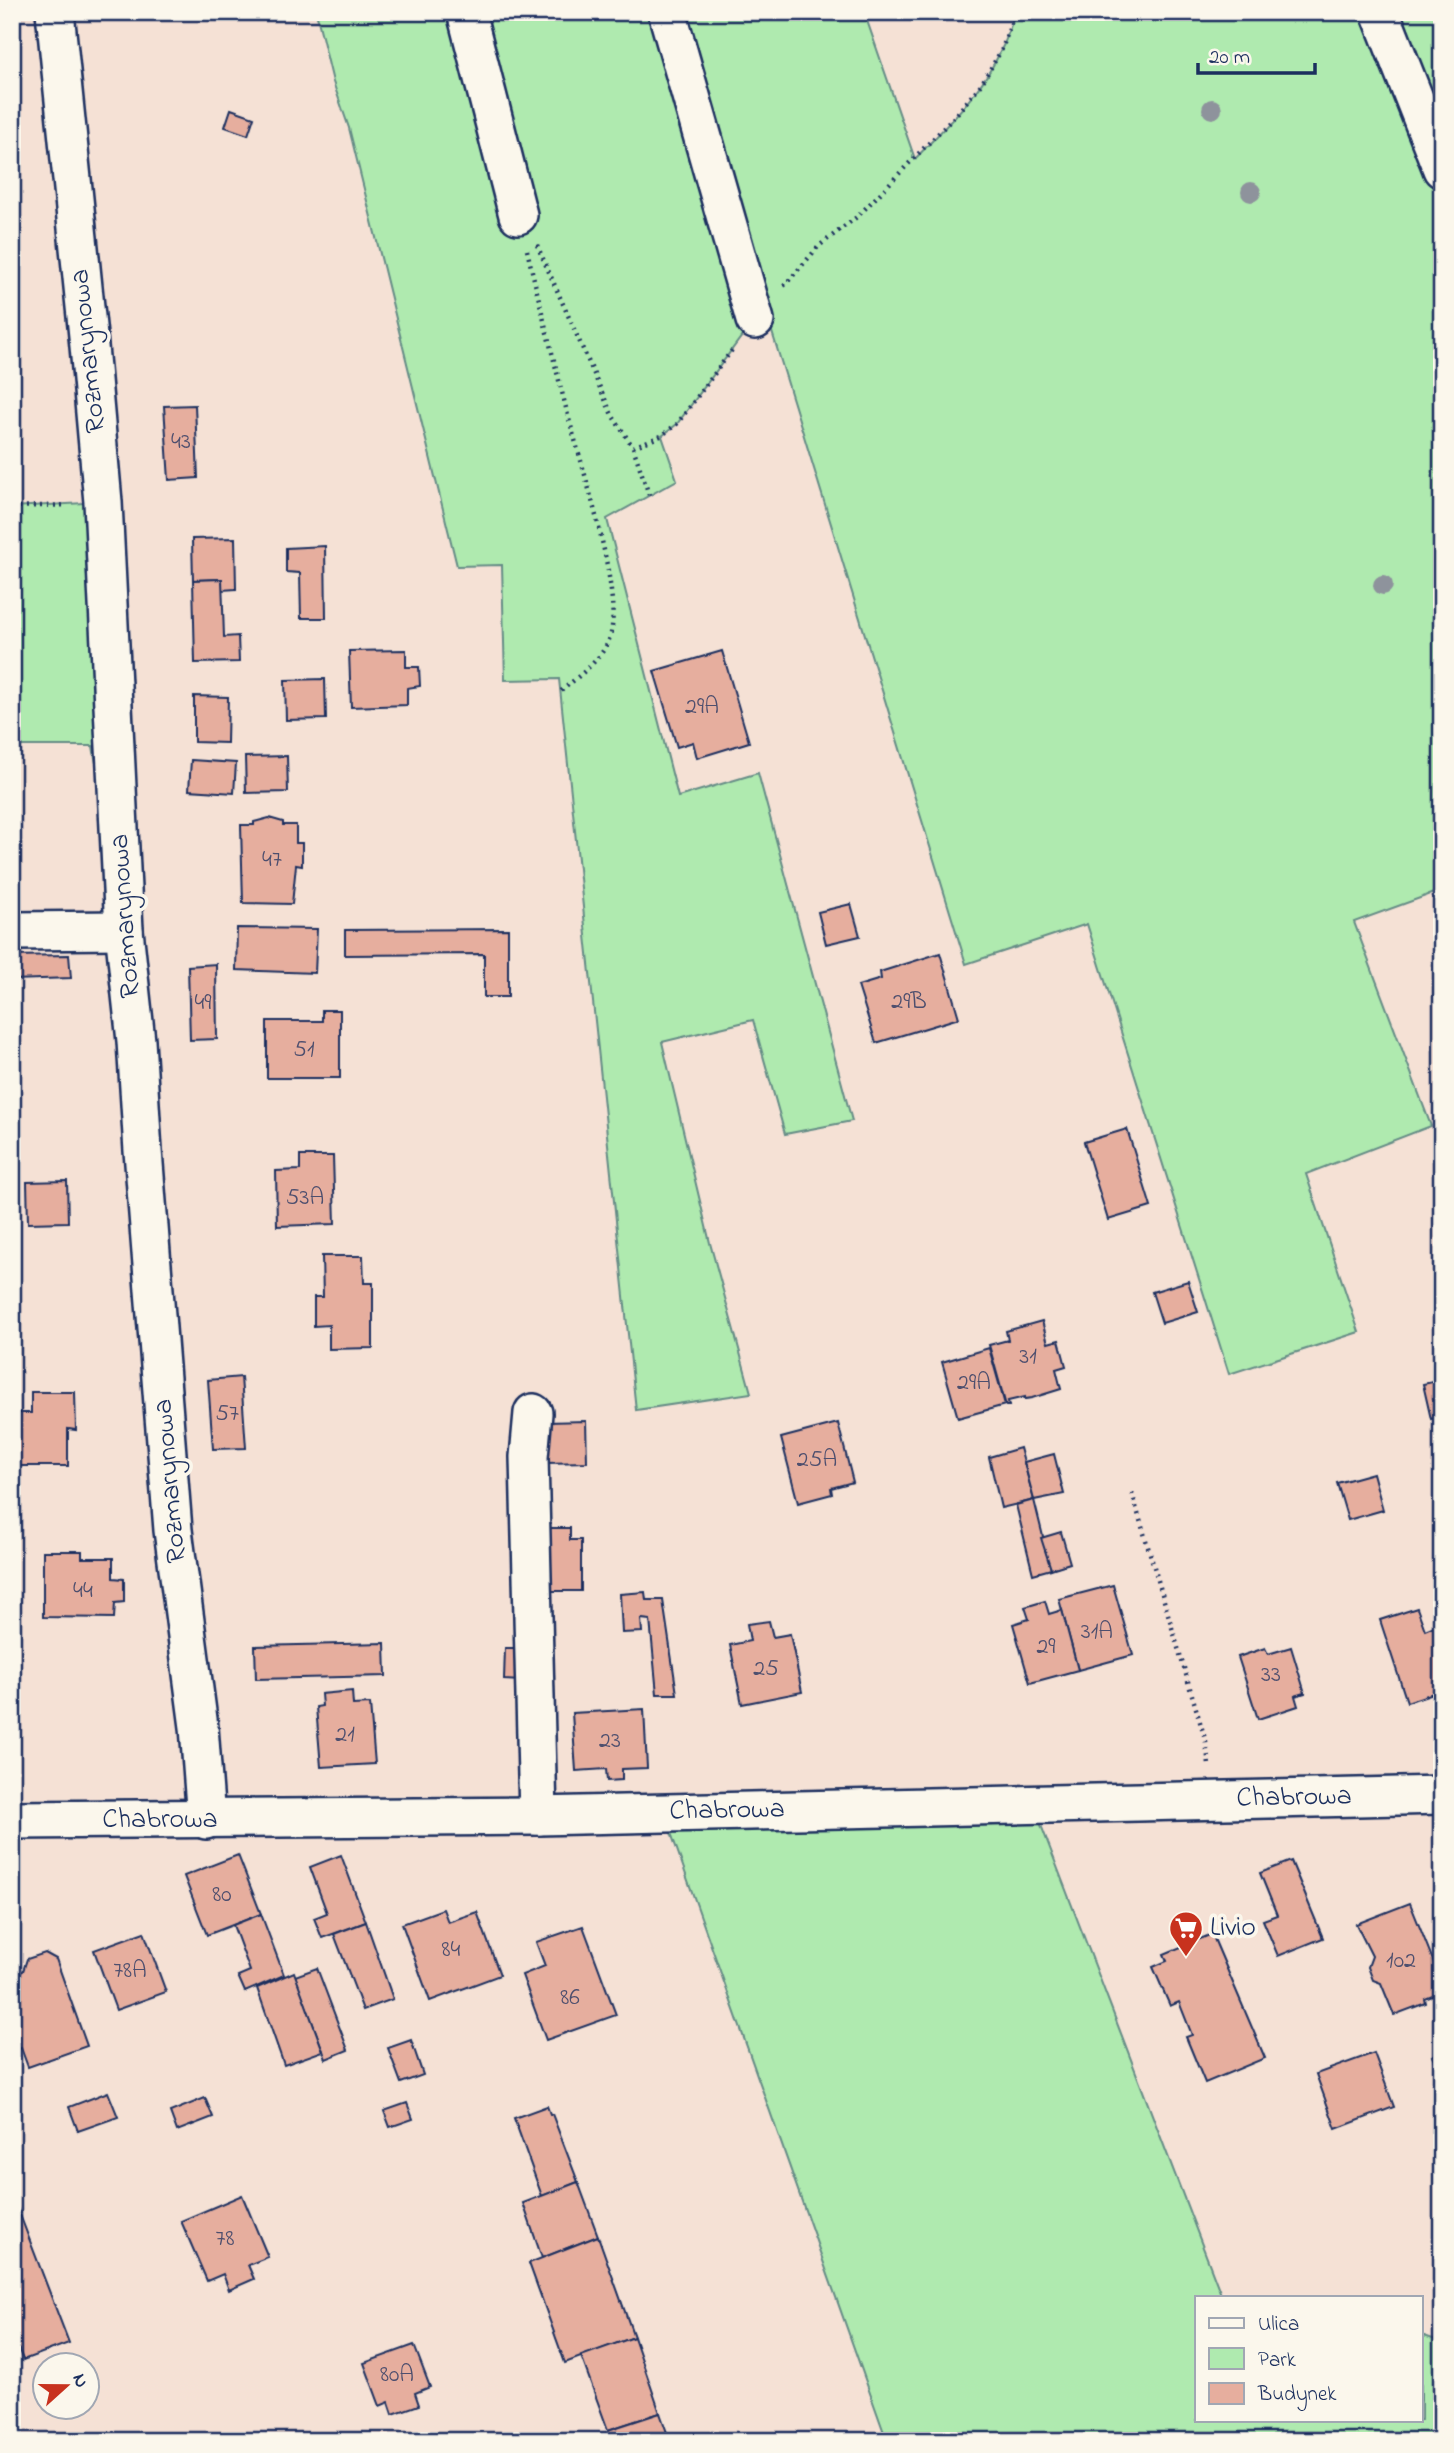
<svg xmlns="http://www.w3.org/2000/svg" width="1454" height="2453" viewBox="0 0 1454 2453" font-family="'Indie Flower',sans-serif">
	<style>
		.green { fill: #afeaaf; stroke: #658c86; stroke-width: 2 }
		.building { fill: #e6ae9e; stroke: #1b2f5e; stroke-width: 2 }
		.lines { fill: none; stroke-linecap: round; stroke-linejoin: round }
		.minor-casing { stroke: #1b2f5e; stroke-width: 42 }
		.path { stroke: #1b2f5e; stroke-width: 4.5; stroke-dasharray: 2 5; stroke-linecap: butt }
		.minor { stroke: #fbf7ec; stroke-width: 37 }
		.tree { fill: #8e939c }
		.labels { text-anchor: middle; dominant-baseline: central; stroke-width: 7; stroke-linejoin: round; paint-order: stroke }
		.number-label { font-size: 24px; fill: #4e4f6e }
		.street-label { font-size: 28px; fill: #1b2f5e; stroke: #fbf7ec }
		.poi-label { font-size: 28px; fill: #1b2f5e; stroke: #fbf7ec; text-anchor: start }
	</style>
	<rect width="100%" height="100%" fill="#f5e1d5"/>
	<filter id="ink" filterUnits="userSpaceOnUse"><feTurbulence type="fractalNoise" baseFrequency=".0143" numOctaves="2"/><feDisplacementMap in="SourceGraphic" scale="14" xChannelSelector="R" yChannelSelector="G"/><feConvolveMatrix kernelMatrix="1 2 1 2 8 2 1 2 1" color-interpolation-filters="sRGB"/></filter>
	<g filter="url(#ink)">
		<g class="green">
			<path d="M316,12H864L915,159C946,126 983,91 1002,48C1008,37 1011,24 1015,12H1442V890L1354,922L1431,1126L1306,1174L1359,1332L1229,1374L1087,924L966,964L765,309L745,332L677,424L662,436L677,480L607,519L678,797L758,773L852,1121L785,1134L753,1020L662,1042L710,1243L751,1393L636,1410L559,679L505,680L502,565L457,566L349,128L333,82Z"/>
			<polygon points="103,502 124,930 93,746 12,746 12,507"/>
			<polygon points="1033,1804 1222,2297 1197,2297 1197,2420 1421,2420 1421,2335 1442,2342 1442,2441 887,2441 664,1813"/>
		</g>
		<g class="building">
			<polygon points="231,109 254,117 248,135 225,127"/>
			<polygon points="195,405 198,478 169,480 164,406"/>
			<polygon points="235,538 236,589 222,590 222,579 193,580 192,539"/>
			<polygon points="325,546 326,618 301,618 300,573 286,572 286,548"/>
			<polygon points="222,579 224,637 238,636 239,662 195,663 193,580"/>
			<polygon points="406,650 406,667 419,667 420,686 407,688 407,705 351,707 349,651"/>
			<polygon points="722,651 749,742 697,758 693,742 677,747 654,671"/>
			<polygon points="325,679 326,719 286,720 285,680"/>
			<polygon points="194,696 228,697 227,743 194,742"/>
			<polygon points="287,756 288,792 246,793 245,757"/>
			<polygon points="191,760 236,763 234,793 189,790"/>
			<polygon points="269,818 283,822 283,825 296,825 296,843 302,843 302,866 296,865 292,904 243,903 241,825 254,825 254,822"/>
			<polygon points="851,904 860,936 826,944 818,912"/>
			<polygon points="237,928 317,929 315,973 236,970"/>
			<polygon points="508,929 508,997 484,997 484,954 345,955 345,930"/>
			<polygon points="940,953 959,1018 876,1043 858,986 881,979 880,972"/>
			<polygon points="69,955 71,978 12,980 12,956"/>
			<polygon points="216,964 217,1039 190,1040 188,966"/>
			<polygon points="322,1010 340,1010 340,1078 267,1078 267,1021 322,1021"/>
			<polygon points="1127,1129 1151,1207 1108,1220 1084,1142"/>
			<polygon points="300,1156 333,1156 335,1224 277,1226 276,1171 300,1170"/>
			<polygon points="67,1181 68,1222 28,1223 27,1182"/>
			<polygon points="322,1256 363,1256 364,1283 373,1283 373,1348 329,1349 329,1325 314,1326 314,1297 323,1297"/>
			<polygon points="1188,1281 1198,1312 1162,1323 1152,1292"/>
			<polygon points="1042,1321 1048,1343 1059,1340 1066,1366 1056,1369 1061,1389 1032,1398 1025,1399 1025,1397 1008,1401 1009,1406 1006,1406 989,1345 1008,1340 1006,1331"/>
			<polygon points="989,1348 1005,1405 958,1418 942,1362"/>
			<polygon points="241,1377 246,1448 213,1449 208,1380"/>
			<polygon points="1442,1380 1442,1417 1431,1419 1423,1384"/>
			<polygon points="31,1392 75,1392 76,1430 68,1429 68,1466 12,1466 12,1413 31,1413"/>
			<polygon points="586,1421 587,1462 546,1463 546,1422"/>
			<polygon points="838,1423 853,1482 831,1488 832,1494 798,1503 781,1438"/>
			<polygon points="1020,1448 1034,1500 1001,1508 989,1457"/>
			<polygon points="1054,1454 1064,1494 1034,1500 1024,1462"/>
			<polygon points="1373,1473 1383,1510 1348,1520 1337,1483"/>
			<polygon points="1034,1500 1051,1569 1033,1574 1016,1505"/>
			<polygon points="542,1528 570,1528 570,1540 581,1540 581,1591 543,1591"/>
			<polygon points="1061,1532 1070,1563 1051,1569 1041,1538"/>
			<polygon points="43,1551 82,1551 82,1558 113,1558 113,1578 124,1579 124,1602 115,1603 114,1618 43,1617"/>
			<polygon points="1113,1585 1133,1655 1078,1670 1059,1599"/>
			<polygon points="645,1592 646,1600 663,1600 677,1694 657,1694 650,1620 641,1619 642,1632 622,1633 620,1594"/>
			<polygon points="1045,1601 1049,1614 1062,1610 1078,1670 1030,1683 1013,1624 1029,1619 1025,1607"/>
			<polygon points="1417,1608 1425,1630 1434,1626 1442,1647 1442,1690 1407,1702 1380,1620"/>
			<polygon points="769,1621 773,1637 790,1634 802,1692 742,1704 730,1645 750,1641 747,1624"/>
			<polygon points="385,1643 386,1676 256,1679 255,1646"/>
			<polygon points="1291,1647 1305,1693 1295,1696 1298,1706 1258,1719 1238,1657 1265,1648 1268,1654"/>
			<polygon points="505,1648 522,1648 521,1681 504,1680"/>
			<polygon points="352,1691 353,1705 370,1704 375,1764 321,1767 316,1707 322,1706 321,1694"/>
			<polygon points="644,1709 647,1768 622,1769 622,1780 607,1781 606,1769 576,1771 572,1713"/>
			<polygon points="238,1855 261,1914 207,1935 184,1876"/>
			<polygon points="341,1855 366,1922 322,1938 314,1918 327,1913 310,1867"/>
			<polygon points="1291,1861 1323,1938 1278,1956 1263,1920 1277,1915 1260,1873"/>
			<polygon points="1410,1903 1442,1983 1442,1992 1425,1999 1426,2003 1394,2015 1381,1983 1373,1980 1368,1967 1372,1956 1356,1924"/>
			<polygon points="443,1909 448,1922 477,1912 500,1975 430,2001 402,1924"/>
			<polygon points="261,1914 284,1975 245,1992 238,1976 250,1971 233,1925"/>
			<polygon points="366,1922 393,1999 363,2010 334,1934"/>
			<polygon points="583,1926 616,2015 546,2040 522,1975 545,1966 536,1942"/>
			<polygon points="144,1932 166,1992 116,2010 94,1950"/>
			<polygon points="1212,1934 1265,2058 1205,2083 1186,2037 1192,2035 1179,2002 1170,2006 1153,1967 1167,1961 1164,1954"/>
			<polygon points="45,1953 56,1959 87,2046 28,2067 21,2048 16,2050 12,2040 12,1975 23,1971 27,1959"/>
			<polygon points="317,1968 348,2050 326,2059 295,1976"/>
			<polygon points="294,1972 323,2051 284,2065 257,1988"/>
			<polygon points="411,2040 423,2075 401,2083 388,2048"/>
			<polygon points="1442,2052 1442,2081 1432,2056"/>
			<polygon points="1374,2053 1394,2107 1336,2129 1316,2074"/>
			<polygon points="108,2092 118,2117 78,2131 69,2107"/>
			<polygon points="205,2098 213,2117 177,2131 170,2112"/>
			<polygon points="407,2103 413,2119 390,2127 384,2111"/>
			<polygon points="547,2106 550,2114 552,2114 578,2182 542,2196 514,2118"/>
			<polygon points="578,2182 598,2236 542,2258 523,2203"/>
			<polygon points="12,2194 69,2343 23,2360 12,2333"/>
			<polygon points="242,2195 268,2257 248,2265 254,2279 229,2290 223,2274 207,2281 181,2221"/>
			<polygon points="598,2236 634,2337 565,2363 529,2263"/>
			<polygon points="634,2337 660,2413 608,2430 581,2356"/>
			<polygon points="414,2345 430,2387 415,2393 419,2405 393,2414 389,2402 380,2406 364,2363"/>
			<polygon points="660,2413 670,2441 611,2441 608,2430"/>
		</g>
		<g class="lines">
			<g class="minor-casing">
				<g id="minor">
					<polyline points="55,12 89,346 103,502 124,930 136,1041 143,1151 173,1530 199,1727 206,1820"/>
					<polyline points="466,12 518,215"/>
					<polyline points="667,12 755,320"/>
					<polyline points="1380,12 1442,169"/>
					<polyline points="12,931 124,930"/>
					<polyline points="533,1413 529,1457 538,1816"/>
					<polyline points="12,1820 538,1816 1442,1795"/>
				</g>
			</g>
			<g class="path">
				<polyline points="537,245 612,415 633,447 649,495"/>
				<path d="M527,250C539,301 552,353 565,404C577,452 628,602 608,642C599,662 576,678 560,692"/>
				<polyline points="784,286 819,246 858,216 955,116 982,83 1002,49 1015,12"/>
				<polyline points="633,447 661,436 677,424 732,350"/>
				<polyline points="12,507 67,505"/>
				<polyline points="1132,1493 1206,1742 1209,1765"/>
			</g>
			<use href="#minor" class="minor"/>
		</g>
		<g class="tree">
			<circle cx="1212" cy="109" r="10"/>
			<circle cx="1251" cy="192" r="10"/>
			<circle cx="1383" cy="585" r="10"/>
		</g>
	</g>
	<defs>
		<g id="supermarket-pin" transform="scale(1.75)"><path d="M0 17L-7.5 6A9.5 9.5 0 1 1 7.5 6Z" fill="#c8321e" stroke="#fbf7ec"/><path d="M-6-5.5h2.5l.6 2H6L4.5 2H-2.5L-4.4-4H-6ZM-1.5 3.2a1.3 1.3 0 1 0 .1 0ZM3 3.2a1.3 1.3 0 1 0 .1 0Z" fill="#fff"/></g>
	</defs>
	<g fill-rule="evenodd">
		<use href="#supermarket-pin" x="1186" y="1928"/>
	</g>
	<g class="labels">
		<g class="number-label">
			<text x="181" y="442">43</text>
			<text x="702" y="707">29A</text>
			<text x="272" y="860">47</text>
			<text x="909" y="1002">29B</text>
			<text x="203" y="1003">49</text>
			<text x="304" y="1050">51</text>
			<text x="305" y="1198">53A</text>
			<text x="1028" y="1357">31</text>
			<text x="974" y="1383">29A</text>
			<text x="227" y="1414">57</text>
			<text x="817" y="1460">25A</text>
			<text x="83" y="1591">44</text>
			<text x="1097" y="1632">31A</text>
			<text x="1046" y="1647">29</text>
			<text x="766" y="1669">25</text>
			<text x="1271" y="1675">33</text>
			<text x="345" y="1735">21</text>
			<text x="610" y="1741">23</text>
			<text x="222" y="1895">80</text>
			<text x="451" y="1950">84</text>
			<text x="1401" y="1961">102</text>
			<text x="130" y="1971">78A</text>
			<text x="570" y="1998">86</text>
			<text x="225" y="2239">78</text>
			<text x="397" y="2375">80A</text>
		</g>
		<g class="street-label">
			<text transform="translate(89 351) rotate(-96)">Rozmarynowa</text>
			<text transform="translate(126 916) rotate(-94)">Rozmarynowa</text>
			<text transform="translate(171 1481) rotate(-95)">Rozmarynowa</text>
			<text transform="translate(1294 1798) rotate(-1)">Chabrowa</text>
			<text transform="translate(727 1811) rotate(-1)">Chabrowa</text>
			<text x="160" y="1820">Chabrowa</text>
		</g>
		<g class="poi-label">
			<text x="1210" y="1928">Livio</text>
		</g>
	</g>
	<rect width="1454" height="2453" fill="none" stroke="#fbf7ec" stroke-width="42"/>
	<rect x="21" y="21" width="1412" height="2411" fill="none" stroke="#1b2f5e" stroke-width="2.5" filter="url(#ink)"/>
	<rect x="1195" y="2296" width="228" height="126" fill="#fbf7ec" stroke="#a1a7b3" stroke-width="2"/>
	<rect x="1209" y="2318" width="35" height="10" fill="#fbf7ec" stroke="#a1a7b3" stroke-width="2"/>
	<text x="1258" y="2330" font-size="21" fill="#1b2f5e">Ulica</text>
	<rect x="1209" y="2348" width="35" height="21" fill="#afeaaf" stroke="#a1a7b3" stroke-width="2"/>
	<text x="1258" y="2366" font-size="21" fill="#1b2f5e">Park</text>
	<rect x="1209" y="2383" width="35" height="21" fill="#e6ae9e" stroke="#a1a7b3" stroke-width="2"/>
	<text x="1258" y="2400" font-size="21" fill="#1b2f5e">Budynek</text>
	<g transform="translate(66 2386) rotate(69)"><circle r="33" fill="#fbf7ec" stroke="#a1a7b3" stroke-width="2"/>
	<path d="M0-5L12 26L0 18L-12 26Z" fill="#c8321e"/>
	<text y="-10" font-size="19" font-weight="bold" text-anchor="middle" fill="#1b2f5e">N</text>
	</g>
	<path d="M1198 63v10h117v-10" fill="none" stroke="#1b2f5e" stroke-width="3.5"/>
	<text x="1209" y="63" font-size="21" fill="#1b2f5e" stroke="#fbf7ec" stroke-width="5" paint-order="stroke">20 m</text>
</svg>
